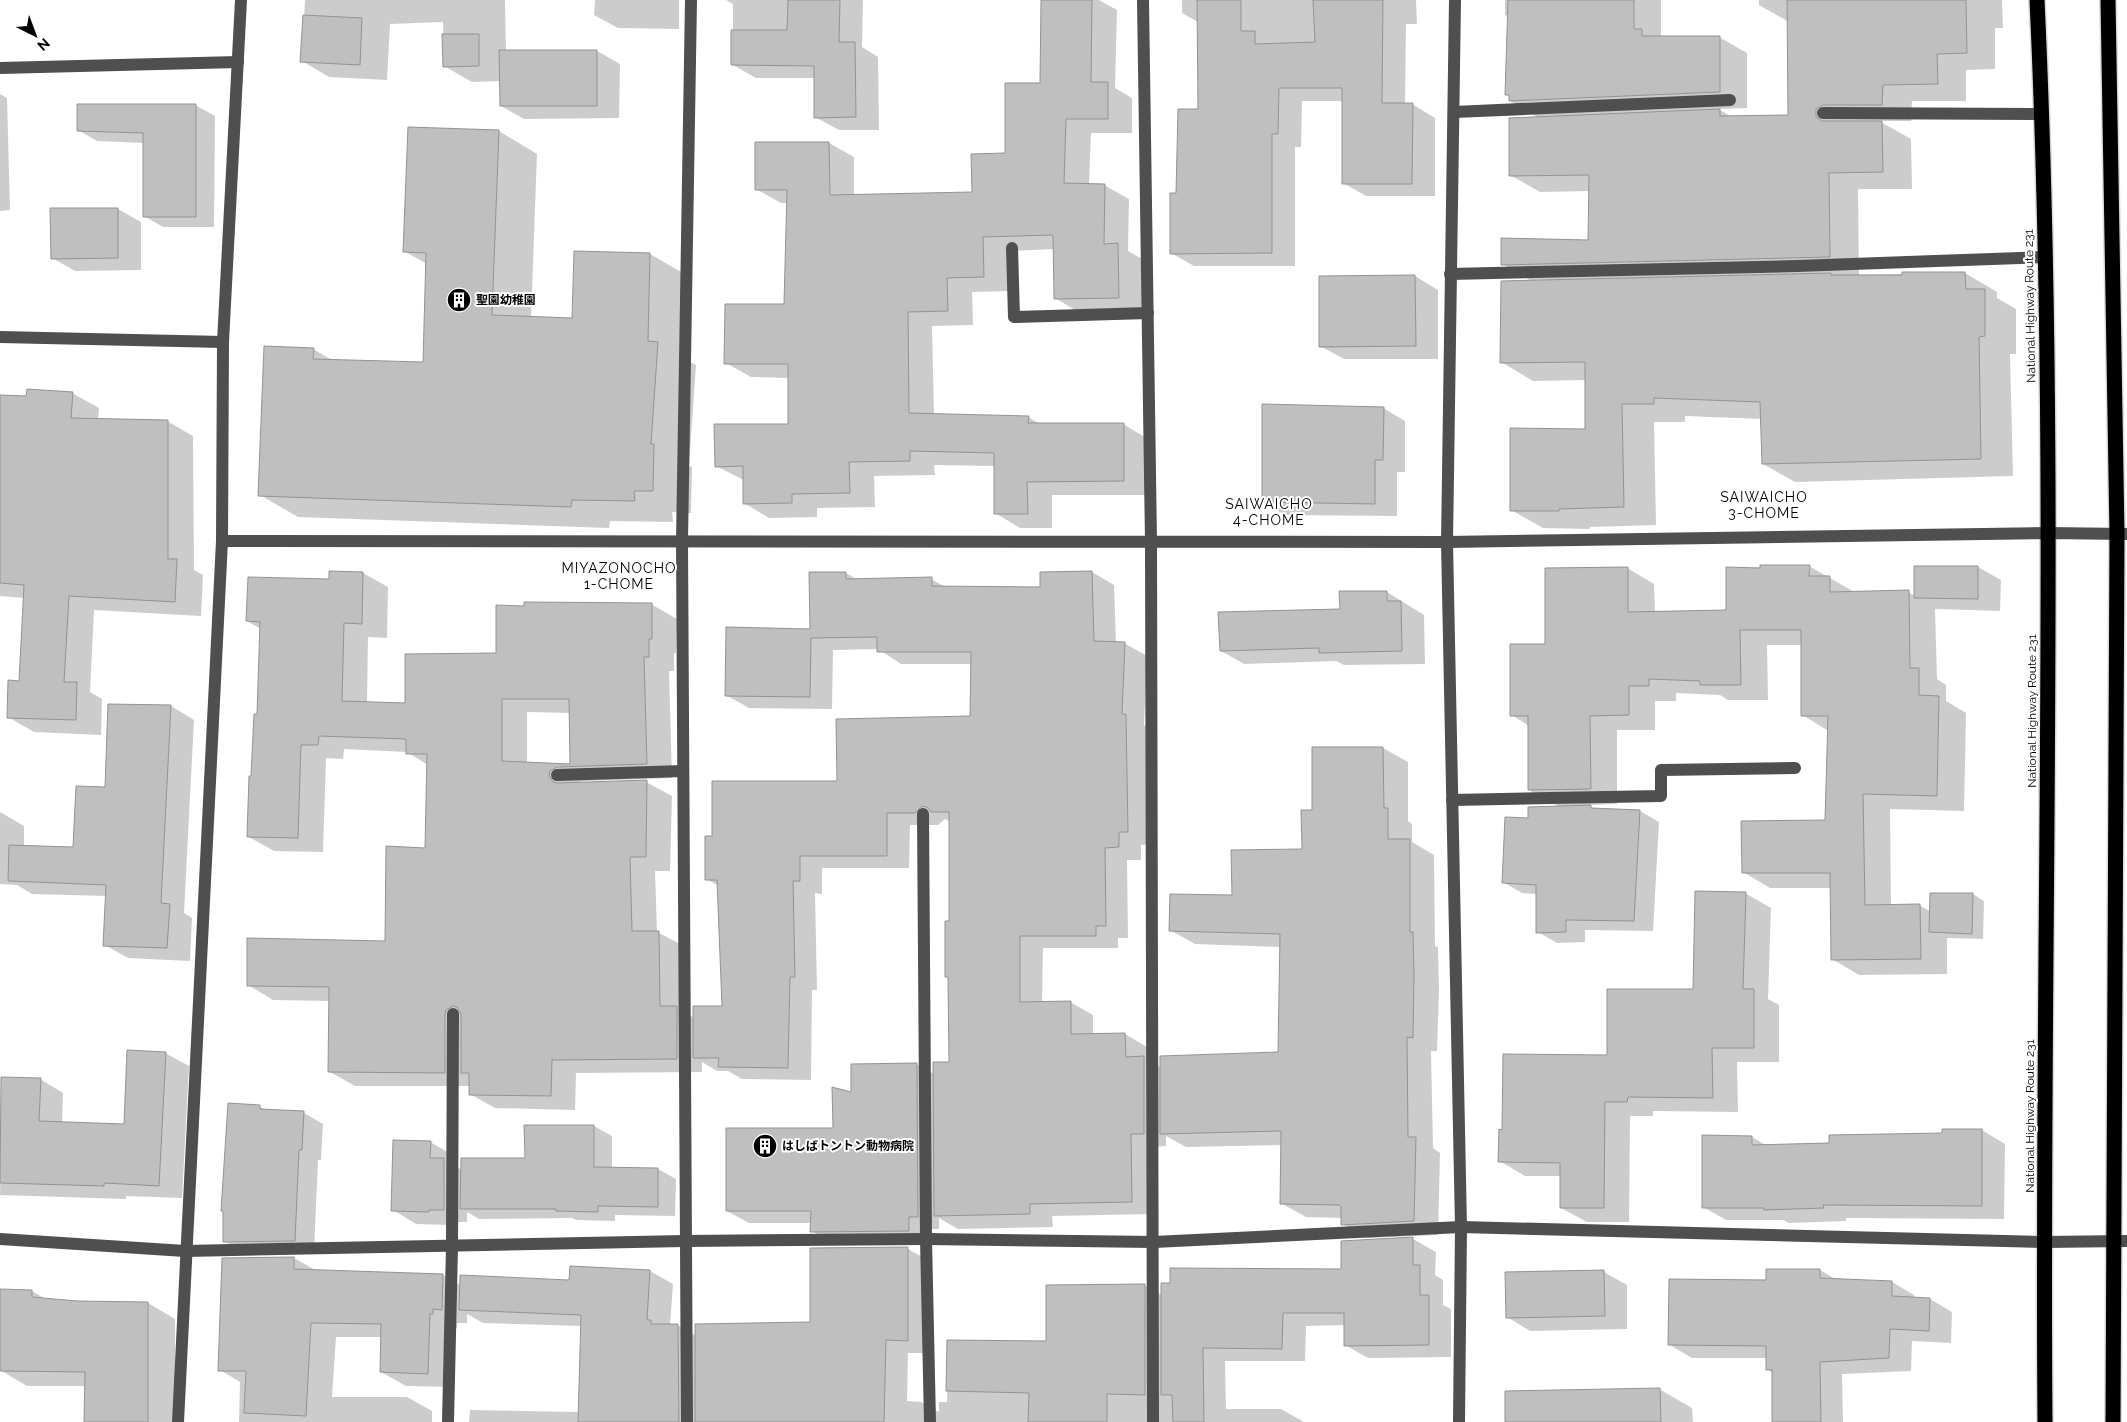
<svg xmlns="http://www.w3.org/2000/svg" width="2127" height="1422" viewBox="0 0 2127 1422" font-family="Raleway,'Noto Sans JP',sans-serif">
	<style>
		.shadow { fill: #0003; fill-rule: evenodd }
		.building { fill: #bfbfbf; stroke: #939393; fill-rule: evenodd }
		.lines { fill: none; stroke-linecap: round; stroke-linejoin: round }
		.highway-casing { stroke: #dbdbdb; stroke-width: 18 }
		.minor { stroke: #4f4f4f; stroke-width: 12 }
		.highway { stroke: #000; stroke-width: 15 }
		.labels { text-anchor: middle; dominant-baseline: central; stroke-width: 4; stroke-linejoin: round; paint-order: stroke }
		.poi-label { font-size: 12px; font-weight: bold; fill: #000; stroke: #fff; text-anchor: start }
		.street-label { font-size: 12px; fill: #000; stroke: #fff }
		.neighbourhood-label { font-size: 14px; letter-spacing: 1px; fill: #000; stroke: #fff }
	</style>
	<rect width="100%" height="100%" fill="#fff"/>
	<g class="shadow">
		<polygon points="305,0 505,0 506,52 597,51 620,64 619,118 524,119 501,106 501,81 472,82 444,66 443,22 390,24 387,80 329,77 302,61"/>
		<polygon points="595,0 679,0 679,29 618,28 594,15"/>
		<polygon points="726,0 863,0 862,47 878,57 879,130 839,130 815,117 815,78 756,78 733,65 733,4"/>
		<polygon points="1042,0 1099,0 1117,10 1115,88 1132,98 1132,133 1091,133 1089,184 1104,185 1129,199 1128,251 1142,259 1144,311 1080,313 1055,298 1054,249 1008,251 1009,291 972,292 973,325 932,326 934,415 1028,417 1040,424 1123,424 1148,439 1148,495 1052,495 1052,528 1020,528 995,513 995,466 934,465 935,475 874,476 875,507 817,508 817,517 769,518 744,503 744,480 716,466 789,425 789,378 751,377 726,363 785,305 788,203 781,203 756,189 829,143 854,157 854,196 974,193 1006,154 1041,84"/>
		<polygon points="1182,0 1416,0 1417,24 1406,24 1405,104 1412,104 1435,118 1435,196 1366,196 1343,183 1344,101 1302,101 1301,147 1295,147 1295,266 1194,266 1171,253 1178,194 1199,110 1198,22 1182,13"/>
		<polygon points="1505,0 1661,0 1661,37 1719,37 1747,53 1747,108 1718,109 1732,117 1789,117 1789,22 1759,5 1759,0 2002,0 2003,28 1995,28 1995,69 1966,70 1966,101 1912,101 1911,121 1879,121 1911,139 1912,189 1858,189 1859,275 1965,273 1997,292 1997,298 2016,309 2016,354 2010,354 2013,476 1795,482 1763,464 1762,419 1685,416 1685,422 1654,422 1656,525 1590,527 1590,529 1543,528 1511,510 1586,430 1587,380 1533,381 1501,362 1533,282 1502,264 1590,242 1590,191 1540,192 1510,175 1539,118 1510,101 1510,96 1506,94 1509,17 1505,15"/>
		<polygon points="0,94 7,98 10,210 0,211"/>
		<polygon points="195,105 215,116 214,227 163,227 144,216 144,143 97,141 78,130"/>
		<polygon points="499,131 537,154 531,318 573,320 575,253 650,254 688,276 686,360 696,365 689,466 692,467 691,513 672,512 673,522 610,521 609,528 298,517 260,495 313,349 332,360 424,363 427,264 404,251"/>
		<polygon points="118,209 141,222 141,270 75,271 52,258"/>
		<polygon points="1415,276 1438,290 1438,359 1344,359 1320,346"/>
		<polygon points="72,393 99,408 98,420 167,421 193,436 194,570 203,575 201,616 94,610 90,692 102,699 101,735 34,732 8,717 21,682 25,598 0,596 0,396 28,397"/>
		<polygon points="1383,408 1405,421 1405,472 1397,472 1397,516 1285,515 1263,502"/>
		<polygon points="1809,566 1856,593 1908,592 1915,596 1978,567 2001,580 2000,611 1935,609 1937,679 1946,685 1946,701 1966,713 1964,811 1890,809 1891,906 1919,905 1931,912 1973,894 1984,901 1983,939 1947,938 1947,974 1859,975 1832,959 1832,888 1770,888 1743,872 1827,821 1829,731 1802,715 1802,645 1767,645 1768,700 1728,700 1720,695 1676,693 1676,701 1655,701 1655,730 1617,730 1617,804 1587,805 1594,809 1640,811 1659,822 1653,931 1585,930 1585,942 1557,943 1538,932 1538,894 1522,893 1503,882 1530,819 1560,807 1529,790 1529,726 1512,715 1546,645 1627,568 1654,584 1655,612 1727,611 1728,569"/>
		<path d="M1092,572L1114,585L1116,643H1124L1147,656L1144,725L1148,728L1150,844L1141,845V860H1127L1128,938H1118V948H1043L1042,1002H1070L1093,1015V1035L1125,1034L1147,1047L1148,1060L1162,1068L1280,1053L1281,947L1195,944L1170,930L1233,897L1303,850L1313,811V748H1383L1408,762V821L1412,824V842L1434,855L1435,946L1438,947L1439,990L1437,1051H1431L1433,1148L1440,1153L1438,1235L1367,1238L1342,1224V1218L1306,1217L1281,1203L1282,1145L1186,1147L1166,1136V1146L1153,1147L1154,1214L1052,1216L1053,1227L958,1229L939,1218V1229H930V1243L834,1244L812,1231V1223H749L727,1211L834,1129L852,1093L916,1064L934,1074L950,1063V978L946,976L950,922L951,822L945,819L938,825H910L909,868H822V894L815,893L817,990H812L811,1080L742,1079L728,1071H717L702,1062V1072L576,1073L575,1110L495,1108L470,1094V1086H355L330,1072V1001L273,1000L248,985L386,942L427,850L428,765L407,752L344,749L343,759L326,758L323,852L274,851L249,837L258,716L261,629L247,621L330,580L363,573L388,587L387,638L368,637L367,703L407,705L497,655L651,604L677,619L676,653H674V671H669L672,778L583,781L575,783L646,782L672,796L670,871H655L657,932L684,946L685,1012L694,1018L723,1007L719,886L706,879L713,838L838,782L971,718L972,664H901L878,649L833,650L832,709L749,708L726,695L811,630L846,573L858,580L931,579L947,588H1041ZM527,712L571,713V766L527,764Z"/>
		<polygon points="1387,592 1424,615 1425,664 1344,665 1336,661 1244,664 1221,651"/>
		<polygon points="171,706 194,720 184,913 192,918 190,961 128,958 105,945 107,896 32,894 17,885 0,884 0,812 24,826 24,847 74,849 106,788"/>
		<polygon points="1745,893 1771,908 1768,999 1779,1005 1779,1062 1737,1062 1738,1112 1653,1111 1653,1116 1630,1116 1629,1222 1587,1222 1561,1208 1562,1176 1525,1176 1500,1161 1503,1131 1608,1056 1695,990"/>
		<polygon points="165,1053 189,1066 182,1198 126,1196 126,1199 0,1195 3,1079 40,1079 63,1093 62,1123 125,1125"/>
		<polygon points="260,1107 267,1111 304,1113 323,1124 321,1160 318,1160 314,1251 243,1252 224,1241 224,1212 222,1211"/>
		<polygon points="594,1126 612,1136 612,1168 658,1169 676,1179 675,1216 615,1215 615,1221 576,1220 572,1218 479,1219 467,1212 467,1222 452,1222 451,1225 416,1224 393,1210 430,1142 453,1155 453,1165 462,1170 526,1159"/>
		<polygon points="1982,1130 2005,1144 2004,1219 1846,1218 1846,1221 1788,1223 1784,1220 1726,1220 1703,1207 1703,1137 1752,1137 1767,1146 1830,1144"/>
		<polygon points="1413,1239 1436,1252 1435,1275 1443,1280 1443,1305 1451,1309 1451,1357 1368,1358 1345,1345 1345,1325 1306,1326 1305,1361 1225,1361 1226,1409 1281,1409 1304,1422 469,1422 470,1410 579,1412 582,1326 483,1323 467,1314 467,1323 457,1323 457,1328 454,1328 453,1387 406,1386 381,1372 382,1337 336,1337 332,1397 407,1397 432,1411 432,1422 239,1422 240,1382 220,1370 224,1260 294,1258 317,1271 443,1275 460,1285 570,1281 571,1267 650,1271 673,1284 670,1325 678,1325 696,1336 811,1323 812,1249 908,1249 931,1262 930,1353 908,1353 907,1401 921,1402 939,1412 939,1402 947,1402 948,1341 1047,1343 1144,1285 1162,1295 1342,1271 1342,1242"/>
		<polygon points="1767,1270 1820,1270 1837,1280 1892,1282 1914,1295 1914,1298 1930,1299 1952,1312 1951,1343 1912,1341 1911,1371 1842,1374 1843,1422 1774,1422 1773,1373 1767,1369 1767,1358 1692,1358 1670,1345 1767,1281"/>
		<polygon points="1604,1272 1627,1285 1627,1329 1530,1331 1507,1317"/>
		<polygon points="0,1290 32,1291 47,1300 148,1303 175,1319 175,1422 85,1422 86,1386 27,1386 0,1370"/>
		<polygon points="1659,1389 1692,1408 1693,1422 1507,1422"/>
	</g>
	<g class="building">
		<polygon points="788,0 840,0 839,42 855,42 856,117 814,118 814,66 731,65 731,30 787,30"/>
		<polygon points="1041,0 1092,0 1091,82 1108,82 1108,119 1066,119 1064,183 1105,184 1104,244 1118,243 1119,298 1054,299 1053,235 983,237 984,277 947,278 948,311 908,312 909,413 1029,416 1028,423 1124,423 1124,481 1027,482 1028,514 994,514 994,453 910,451 910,461 849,462 850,493 792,494 792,503 743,504 743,466 715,467 714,424 788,424 788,364 724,364 725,304 784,304 787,190 755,190 755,142 829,142 830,195 972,192 971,154 1005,153 1005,83 1040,83"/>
		<polygon points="1197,0 1241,0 1241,31 1255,31 1255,44 1315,42 1313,0 1383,0 1382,103 1413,103 1412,184 1342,184 1342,88 1279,88 1278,134 1272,134 1272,253 1170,254 1170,193 1176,193 1178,109 1198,109"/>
		<polygon points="1508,0 1634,0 1634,29 1642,29 1642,36 1720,36 1720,92 1509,101 1509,95 1505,95"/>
		<polygon points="1787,0 1966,0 1967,53 1937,54 1938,84 1883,85 1882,105 1823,105 1816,109 1816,117 1822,121 1882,121 1883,172 1829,173 1830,257 1501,265 1501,238 1588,240 1589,175 1509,176 1509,118 1720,109 1720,116 1788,115"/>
		<polygon points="303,15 362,18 360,65 300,62"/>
		<polygon points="442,34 479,34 479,66 443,67"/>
		<polygon points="499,50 597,50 597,106 500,106"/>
		<polygon points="77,104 196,104 196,217 143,217 143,133 77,131"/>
		<polygon points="408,127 499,130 492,315 572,318 574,251 650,253 648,341 658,342 651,444 654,444 653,491 634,491 635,501 572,500 571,507 258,496 264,346 314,348 313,359 423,362 426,253 403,252"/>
		<polygon points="50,208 118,208 118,258 51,259"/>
		<polygon points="1902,272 1965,272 1966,289 1985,289 1985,336 1979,337 1981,459 1762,464 1760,402 1654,398 1654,404 1622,404 1624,507 1559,509 1559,511 1510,511 1510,428 1585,429 1585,362 1500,363 1501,281 1831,273 1831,275 1902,275"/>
		<polygon points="1415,275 1416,346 1319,347 1319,276"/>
		<polygon points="27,389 73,392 71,418 168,420 168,559 177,559 175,602 69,596 64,682 77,682 76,720 7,718 8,680 19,681 24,585 0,583 0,395 26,396"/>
		<polygon points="1262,404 1384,407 1383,460 1375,460 1375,504 1262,502"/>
		<polygon points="1760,565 1810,565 1809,576 1830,576 1830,592 1909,590 1910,668 1919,668 1919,695 1939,696 1937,796 1863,794 1865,905 1920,904 1921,959 1831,960 1830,873 1742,873 1741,821 1825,820 1828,716 1801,716 1801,630 1740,630 1741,685 1700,685 1700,681 1649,679 1649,686 1629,686 1629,715 1590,716 1591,789 1528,790 1528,716 1510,716 1510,644 1545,644 1545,568 1628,567 1628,612 1726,610 1726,567 1760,568"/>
		<polygon points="1914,566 1978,566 1978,599 1914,598"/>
		<path d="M329,571L363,572L362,624L344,623L342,701L405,703V654L496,653V605L524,606V602L652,603V639H649V657H644L647,764L557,767L550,771L549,776L553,782L557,783L647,780L646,857H630L632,931H659L660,1006H677V1059L552,1060L551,1096L469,1095V1073H461V1014L457,1007L453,1006L446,1010L445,1014V1073L328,1072L329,987L247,986V938L385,941L386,846L425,848L427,754H406V739L319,736L318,745H301L298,838L247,837L249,776H251L254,714H257L260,622L246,621L248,577L329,579ZM502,699H569L570,764L502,761Z"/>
		<polygon points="1092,571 1094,641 1125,642 1122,714 1126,714 1128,832 1119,832 1119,847 1105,848 1106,926 1096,926 1096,936 1020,936 1020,1002 1071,1001 1071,1034 1125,1033 1126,1057 1144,1056 1144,1134 1131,1134 1132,1202 1030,1204 1030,1214 934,1216 933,1062 949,1062 948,977 945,977 945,921 949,921 949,812 931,812 927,807 922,806 915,813 887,813 887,856 800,856 800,881 793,881 795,977 790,977 788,1068 718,1067 719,1058 693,1058 693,1006 722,1006 717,880 705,880 705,836 712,836 712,781 837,781 836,719 970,716 971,652 877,652 877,637 811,638 810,697 725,696 726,627 810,629 809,572 846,572 846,579 932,577 932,586 1040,587 1040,572"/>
		<polygon points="1339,591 1387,591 1387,601 1401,601 1402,651 1319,653 1319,648 1220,651 1218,612 1340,609"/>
		<polygon points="108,704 171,705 161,903 170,904 167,948 103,946 106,885 8,881 9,845 73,847 76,786 105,787"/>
		<polygon points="1312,747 1383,747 1384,808 1388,808 1388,839 1410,839 1410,932 1413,932 1414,975 1413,1038 1407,1037 1408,1137 1416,1137 1414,1221 1341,1225 1341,1207 1339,1205 1280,1204 1281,1131 1160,1134 1160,1056 1278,1052 1280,934 1169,931 1170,894 1232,895 1231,850 1302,849 1301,810 1312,810"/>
		<polygon points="1591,805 1591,808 1640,810 1634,921 1566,920 1566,932 1536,933 1536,885 1502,883 1505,817 1528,818 1528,807"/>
		<polygon points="1695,891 1746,892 1743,989 1754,989 1754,1048 1712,1048 1713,1098 1628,1097 1627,1102 1605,1102 1604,1208 1560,1208 1560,1163 1498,1162 1499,1129 1502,1130 1503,1054 1607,1055 1607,989 1693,989"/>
		<polygon points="1930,893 1973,893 1972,934 1929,932"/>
		<polygon points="127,1050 166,1052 159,1186 104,1183 104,1186 0,1183 1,1077 41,1078 39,1121 124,1124"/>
		<polygon points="917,1063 918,1217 909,1217 909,1231 810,1232 811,1211 726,1211 726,1128 833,1128 832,1087 851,1092 851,1064"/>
		<polygon points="228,1103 260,1105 260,1109 304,1111 302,1150 299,1150 295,1241 223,1242 223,1211 221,1211"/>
		<polygon points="524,1125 594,1125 594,1167 658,1168 658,1207 598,1206 598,1212 556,1211 556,1209 460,1209 461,1158 525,1158"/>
		<polygon points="1942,1129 1982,1129 1982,1206 1823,1205 1824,1208 1764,1210 1764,1208 1702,1208 1702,1135 1752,1136 1752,1145 1829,1143 1829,1135 1942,1133"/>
		<polygon points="393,1140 431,1141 430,1158 444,1158 444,1210 429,1210 429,1212 391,1211"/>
		<polygon points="1413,1237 1413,1265 1420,1265 1420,1295 1429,1295 1429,1345 1344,1346 1344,1313 1283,1313 1282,1349 1203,1348 1204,1422 1173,1422 1172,1395 1161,1395 1161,1283 1170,1283 1170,1268 1341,1269 1341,1241"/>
		<polygon points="908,1247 908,1341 886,1340 884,1422 695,1422 695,1324 810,1322 810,1248"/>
		<polygon points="294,1257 294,1269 443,1274 442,1310 433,1309 433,1314 430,1314 428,1374 380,1372 381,1324 311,1323 306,1416 244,1413 246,1371 218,1371 222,1258"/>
		<polygon points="570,1266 650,1270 647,1320 651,1320 651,1324 678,1324 679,1422 578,1422 581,1315 459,1310 460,1275 569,1280"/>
		<polygon points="1766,1269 1820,1269 1820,1278 1892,1281 1892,1296 1930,1298 1929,1331 1890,1329 1889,1358 1820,1362 1821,1422 1772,1422 1772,1370 1766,1370 1766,1346 1668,1345 1669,1279 1766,1280"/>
		<polygon points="1604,1270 1605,1316 1506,1318 1505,1272"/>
		<polygon points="1145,1284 1145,1395 1107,1394 1107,1422 1028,1422 1029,1393 946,1391 947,1340 1046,1341 1046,1285"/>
		<polygon points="0,1289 32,1290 32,1297 77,1301 148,1302 148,1422 84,1422 85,1372 0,1371"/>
		<polygon points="1660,1388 1661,1422 1505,1422 1505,1391"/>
	</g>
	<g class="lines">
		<g class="highway-casing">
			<g id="highway">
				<path d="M2037,0C2059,474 2041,948 2045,1422"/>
				<polyline points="2108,0 2117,534 2113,1422"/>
			</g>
		</g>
		<g class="minor">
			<polyline points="1143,0 1151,542 1153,1422"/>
			<polyline points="1455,0 1447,542 1461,1227 1459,1422"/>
			<polyline points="0,68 238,62"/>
			<polyline points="1454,112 1730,100"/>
			<polyline points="1823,113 2042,114"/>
			<polyline points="1012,248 1014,317 1148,313"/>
			<polyline points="1450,274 1797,266 2045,257"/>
			<polyline points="0,337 223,342"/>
			<polyline points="222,541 1447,542 2048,533 2127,534"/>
			<polyline points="557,775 683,771"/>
			<polyline points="1452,800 1661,796 1661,770 1795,768"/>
			<polyline points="923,814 926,1239 930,1422"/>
			<polyline points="0,1239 185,1251 684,1241 926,1239 1154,1242 1461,1227 2043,1242 2127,1241"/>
			<polyline points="178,1422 222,541 223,342 241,0"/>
			<polyline points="448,1422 452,1247 453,1014"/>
			<polyline points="687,1422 682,541 691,0"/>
		</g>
		<use href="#highway" class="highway"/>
	</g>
	<defs>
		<g id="building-disc" transform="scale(1.25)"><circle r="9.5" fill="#000" stroke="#fff"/><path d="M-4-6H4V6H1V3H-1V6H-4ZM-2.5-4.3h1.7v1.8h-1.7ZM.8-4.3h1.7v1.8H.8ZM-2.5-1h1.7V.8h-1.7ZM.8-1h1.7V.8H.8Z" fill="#fff"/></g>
	</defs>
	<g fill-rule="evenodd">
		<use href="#building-disc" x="459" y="300"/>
		<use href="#building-disc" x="765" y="1146"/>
	</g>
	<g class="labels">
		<g class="poi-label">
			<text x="476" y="300">聖園幼稚園</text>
			<text x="782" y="1146">はしばトントン動物病院</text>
		</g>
		<g class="street-label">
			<text transform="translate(2030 306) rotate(-91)">National Highway Route 231</text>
			<text transform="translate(2032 711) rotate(-90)">National Highway Route 231</text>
			<text transform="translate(2030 1116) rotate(-90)">National Highway Route 231</text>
		</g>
		<g class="neighbourhood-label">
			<text x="1764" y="497">SAIWAICHO<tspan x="1764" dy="16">3-CHOME</tspan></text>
			<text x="1269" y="504">SAIWAICHO<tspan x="1269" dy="16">4-CHOME</tspan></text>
			<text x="619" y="568">MIYAZONOCHO<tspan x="619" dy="16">1-CHOME</tspan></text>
		</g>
	</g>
	<g transform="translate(35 35) rotate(138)" stroke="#ffffff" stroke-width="4" paint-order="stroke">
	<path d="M0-4L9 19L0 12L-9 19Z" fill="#000000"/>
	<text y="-8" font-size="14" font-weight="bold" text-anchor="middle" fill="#000000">N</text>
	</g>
</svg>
